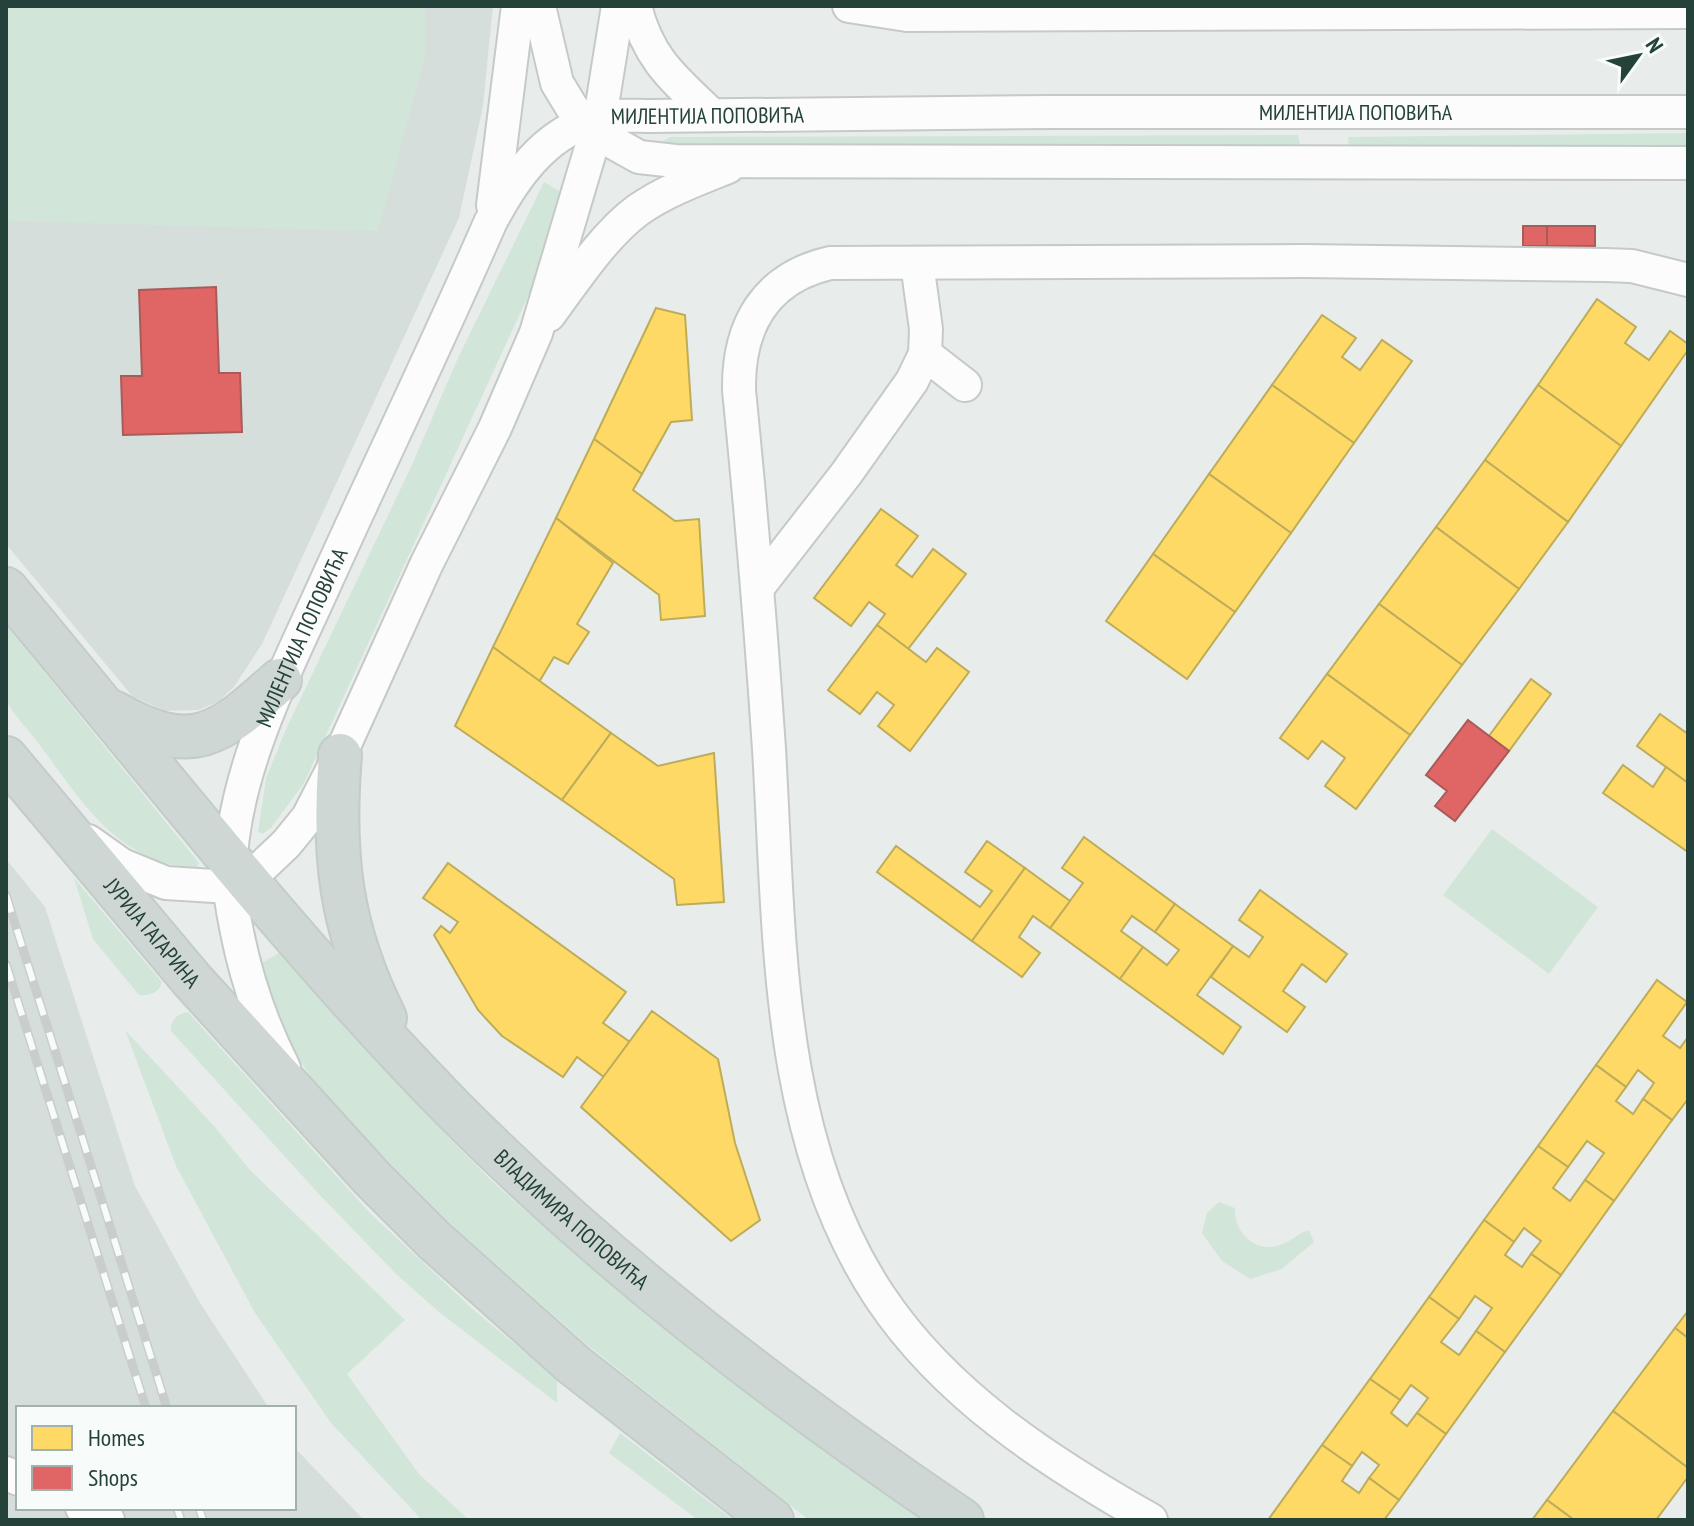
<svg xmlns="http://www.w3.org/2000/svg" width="1694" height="1526" viewBox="0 0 1694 1526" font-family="'PT Sans Narrow',sans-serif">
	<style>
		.built { fill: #d6dedb }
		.green { fill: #d1e6d8 }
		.homes { fill: #ffd966; stroke: #bdac59; stroke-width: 2 }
		.shops { fill: #e06666; stroke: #a85b59; stroke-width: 2 }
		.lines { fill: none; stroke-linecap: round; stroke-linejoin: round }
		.minor-casing { stroke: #c5cac8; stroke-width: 36 }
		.major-casing { stroke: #c3ccc9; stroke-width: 46 }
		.minor { stroke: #fcfcfc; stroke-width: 32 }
		.major { stroke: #cfd7d5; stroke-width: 42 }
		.rail-casing { stroke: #c9cdcc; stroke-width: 9 }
		.rail { stroke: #f7fbf9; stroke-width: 6; stroke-dasharray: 18; stroke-linecap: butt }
		.labels { text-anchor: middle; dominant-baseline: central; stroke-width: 8; stroke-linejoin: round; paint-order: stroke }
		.street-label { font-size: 22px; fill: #24423a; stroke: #f7fbf9 }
	</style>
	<rect width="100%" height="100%" fill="#e8edeb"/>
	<g class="built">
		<polygon points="6,6 493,6 483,106 459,218 262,644 234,687 219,701 199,710 165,711 132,696 6,544"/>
		<polygon points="6,859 45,907 135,1186 200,1303 269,1408 18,1408 18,1508 294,1508 294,1447 364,1520 6,1520"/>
	</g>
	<g class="green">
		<polygon points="6,6 425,6 425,56 378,231 10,221 6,216"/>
		<polygon points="1688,133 1688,148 1349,149 1348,137"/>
		<polygon points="1298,135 1301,151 680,152 664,144 663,141 670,137"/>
		<polygon points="544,182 565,195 535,281 304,783 271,828 262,834 258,832 266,778 286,729 411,467 458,358"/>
		<path d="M6,625L199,863L196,869C116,861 83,803 39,744C31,733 10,711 6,699C3,688 6,640 6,625Z"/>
		<polygon points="1492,829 1598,907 1549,974 1443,895"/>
		<path d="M74,878L162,982C159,993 149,996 139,995L93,939Z"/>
		<path d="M279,953C347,1029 416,1106 489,1178C514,1202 541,1223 566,1246C680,1345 801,1436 927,1520H809L586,1344L451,1224L345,1118L316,1084L291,1048L267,995L258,965Z"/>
		<path d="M188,1012L370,1213L475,1311L557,1379V1403L439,1312L396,1274L316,1191L171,1031C171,1020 176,1014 188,1012Z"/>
		<polygon points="125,1030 215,1127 250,1170 405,1320 347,1374 419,1474 469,1520 422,1520 331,1423 255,1313 176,1166"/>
		<path d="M1219,1202L1235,1208C1234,1236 1260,1257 1287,1242C1295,1238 1299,1233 1309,1230L1314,1242L1282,1269L1250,1279L1222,1261L1202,1233L1207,1213Z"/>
		<polygon points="620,1433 733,1520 698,1520 609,1453"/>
	</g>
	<g class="homes">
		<polygon points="1597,299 1636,327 1625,343 1649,360 1670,331 1688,344 1688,350 1621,446 1538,385"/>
		<polygon points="656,308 685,315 692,420 671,422 642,474 594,439"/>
		<polygon points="1322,315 1356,338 1342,357 1360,370 1382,340 1412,361 1354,443 1272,385"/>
		<polygon points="1272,385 1354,443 1291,533 1209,474"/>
		<polygon points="1538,385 1621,446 1568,522 1485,460"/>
		<polygon points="594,439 642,474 633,490 675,521 699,519 705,616 661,620 659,595 556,518"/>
		<polygon points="1485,460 1568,522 1519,589 1436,527"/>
		<polygon points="1209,474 1291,533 1235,612 1153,554"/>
		<polygon points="881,509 918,536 896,565 912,577 933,549 966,574 908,649 877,625 885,614 869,602 851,626 814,598"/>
		<polygon points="556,518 613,563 577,624 589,632 568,664 554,657 539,682 493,647"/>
		<polygon points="1436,527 1519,589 1462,665 1379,604"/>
		<polygon points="1153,554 1235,612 1187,679 1106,621"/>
		<polygon points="1379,604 1462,665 1410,735 1327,674"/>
		<polygon points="877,625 926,662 937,648 969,672 910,751 878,726 894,705 877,692 860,714 828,690"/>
		<polygon points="493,647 611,733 562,800 455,726"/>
		<polygon points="1327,674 1410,735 1356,809 1325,786 1345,758 1322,741 1308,759 1280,738"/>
		<polygon points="1531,679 1551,694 1509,751 1489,736"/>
		<polygon points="1660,714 1688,734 1688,783 1637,746"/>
		<polygon points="611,733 658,766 714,753 724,902 677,905 674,879 562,800"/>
		<polygon points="1623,765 1653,787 1666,767 1688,783 1688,852 1603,793"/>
		<polygon points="1084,837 1175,904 1155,932 1132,916 1121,931 1143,947 1120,979 1050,928 1083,883 1062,868"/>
		<polygon points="987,841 1025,868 972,941 877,872 896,846 980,907 992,891 965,872"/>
		<polygon points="448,863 626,992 603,1023 630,1042 604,1077 577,1057 563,1077 502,1036 478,1010 434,935 441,926 450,933 458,922 423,898"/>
		<polygon points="1025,868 1070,901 1050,928 1033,916 1019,937 1040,953 1022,977 972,941"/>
		<polygon points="1260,890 1347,954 1326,982 1302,964 1283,991 1305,1007 1287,1032 1211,977 1233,946 1249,957 1263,937 1239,920"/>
		<polygon points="1175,904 1233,946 1197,995 1241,1027 1223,1054 1120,979 1143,947 1167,965 1179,950 1155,932"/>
		<polygon points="1657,980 1687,1002 1663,1036 1680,1048 1688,1037 1688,1099 1672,1120 1643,1099 1654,1083 1638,1070 1626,1087 1596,1065"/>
		<polygon points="652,1011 718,1059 735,1143 760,1220 731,1241 581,1107"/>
		<polygon points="1596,1065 1626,1087 1616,1101 1633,1114 1643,1099 1672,1120 1614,1201 1585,1180 1604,1153 1587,1141 1568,1167 1538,1146"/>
		<polygon points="1538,1146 1568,1167 1553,1188 1570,1201 1585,1180 1614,1201 1561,1275 1531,1254 1541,1241 1524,1228 1514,1242 1484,1220"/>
		<polygon points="1484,1220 1514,1242 1505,1255 1522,1267 1531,1254 1561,1275 1505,1352 1476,1331 1492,1308 1475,1296 1459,1319 1429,1297"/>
		<polygon points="1429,1297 1459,1319 1441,1342 1459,1355 1476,1331 1505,1352 1446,1434 1417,1413 1428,1398 1411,1385 1400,1400 1370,1379"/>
		<polygon points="1688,1311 1688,1338 1675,1328"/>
		<polygon points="1675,1328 1688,1338 1688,1468 1613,1411"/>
		<polygon points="1370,1379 1400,1400 1391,1413 1407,1426 1417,1413 1446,1434 1399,1500 1369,1478 1379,1465 1362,1452 1352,1466 1322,1445"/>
		<polygon points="1613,1411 1688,1468 1688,1477 1656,1520 1574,1520 1547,1500"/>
		<polygon points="1322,1445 1352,1466 1342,1481 1359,1493 1369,1478 1399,1500 1384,1520 1268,1520"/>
		<polygon points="1547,1500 1574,1520 1532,1520"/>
	</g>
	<g class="shops">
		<rect x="1523" y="226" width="24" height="20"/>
		<rect x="1547" y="226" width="48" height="20"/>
		<polygon points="216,287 219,373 240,373 242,432 123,435 121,376 142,376 139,290"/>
		<polygon points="1468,720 1509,751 1455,821 1435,806 1447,791 1426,775"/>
	</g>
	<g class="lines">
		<g class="minor-casing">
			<g id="minor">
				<polyline points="539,6 557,83 571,106 589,129 639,157 675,161 1688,163"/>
				<path d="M635,6C648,59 674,79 712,115"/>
				<polyline points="849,6 907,15 1688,12"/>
				<polyline points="493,205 518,6"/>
				<path d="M549,315C574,281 604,235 638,210C665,191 698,179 728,167"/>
				<polyline points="925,354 965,385"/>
				<polyline points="759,586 846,474 912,381 925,354 926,329 917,263"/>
				<polyline points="88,841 122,865 166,883 230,887 248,880 286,844 308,817 340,755 427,563 495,428 536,333 600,118 618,6"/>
				<path id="s1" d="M284,1068C261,1023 247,982 237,932C234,916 230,900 230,884C228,781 283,677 324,586C379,464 437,345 490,223C513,179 543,135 593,120C610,114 632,116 649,116L1053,112H1688"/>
				<polyline points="6,1473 18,1479"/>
				<polyline points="82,1508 108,1520"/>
				<path d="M1151,1520C1049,1462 946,1396 880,1297C774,1138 780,932 769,749C761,629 751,510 739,390C738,326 765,278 830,263L1304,261L1605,265L1632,266L1688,280"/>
			</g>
		</g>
		<g class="major-casing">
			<g id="major">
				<path id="s2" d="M6,589C152,764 294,947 454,1110C608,1265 782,1398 962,1520"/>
				<path d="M113,712C193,758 219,735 280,680"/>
				<path d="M340,755C332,854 340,928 385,1018"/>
				<path id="s3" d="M6,758L192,980L371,1177L434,1240L574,1365L772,1520"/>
			</g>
		</g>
		<use href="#minor" class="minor"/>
		<use href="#major" class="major"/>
		<g class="rail-casing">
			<g id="rail">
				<polyline points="6,895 167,1408"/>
				<polyline points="6,964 146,1408"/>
				<polyline points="177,1508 181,1520"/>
				<polyline points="199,1508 203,1520"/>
			</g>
		</g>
		<use href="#rail" class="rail"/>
	</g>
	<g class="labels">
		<g class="street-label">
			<text stroke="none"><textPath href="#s1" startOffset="1820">МИЛЕНТИЈА ПОПОВИЋА</textPath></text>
			<text stroke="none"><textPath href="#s1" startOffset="1172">МИЛЕНТИЈА ПОПОВИЋА</textPath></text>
			<text stroke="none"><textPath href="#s1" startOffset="452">МИЛЕНТИЈА ПОПОВИЋА</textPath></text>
			<text stroke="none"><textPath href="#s3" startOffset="228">ЈУРИЈА ГАГАРИНА</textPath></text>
			<text stroke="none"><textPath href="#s2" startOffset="848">ВЛАДИМИРА ПОПОВИЋА</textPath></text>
		</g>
	</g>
	<rect width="1694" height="1526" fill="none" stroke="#24423a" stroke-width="16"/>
	<rect x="16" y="1406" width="280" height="104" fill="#f7fbf9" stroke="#a3b1ad" stroke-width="2"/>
	<rect x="32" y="1426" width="40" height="24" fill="#ffd966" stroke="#a3b1ad" stroke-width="2"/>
	<text x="88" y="1446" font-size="24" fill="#24423a">Homes</text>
	<rect x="32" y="1466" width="40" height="24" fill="#e06666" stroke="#a3b1ad" stroke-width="2"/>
	<text x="88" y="1486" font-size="24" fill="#24423a">Shops</text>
	<g transform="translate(1638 56) rotate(57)" stroke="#f7fbf9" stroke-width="6" paint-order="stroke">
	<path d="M0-6L14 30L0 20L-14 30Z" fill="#24423a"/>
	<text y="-12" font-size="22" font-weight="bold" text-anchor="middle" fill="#24423a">N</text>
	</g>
</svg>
